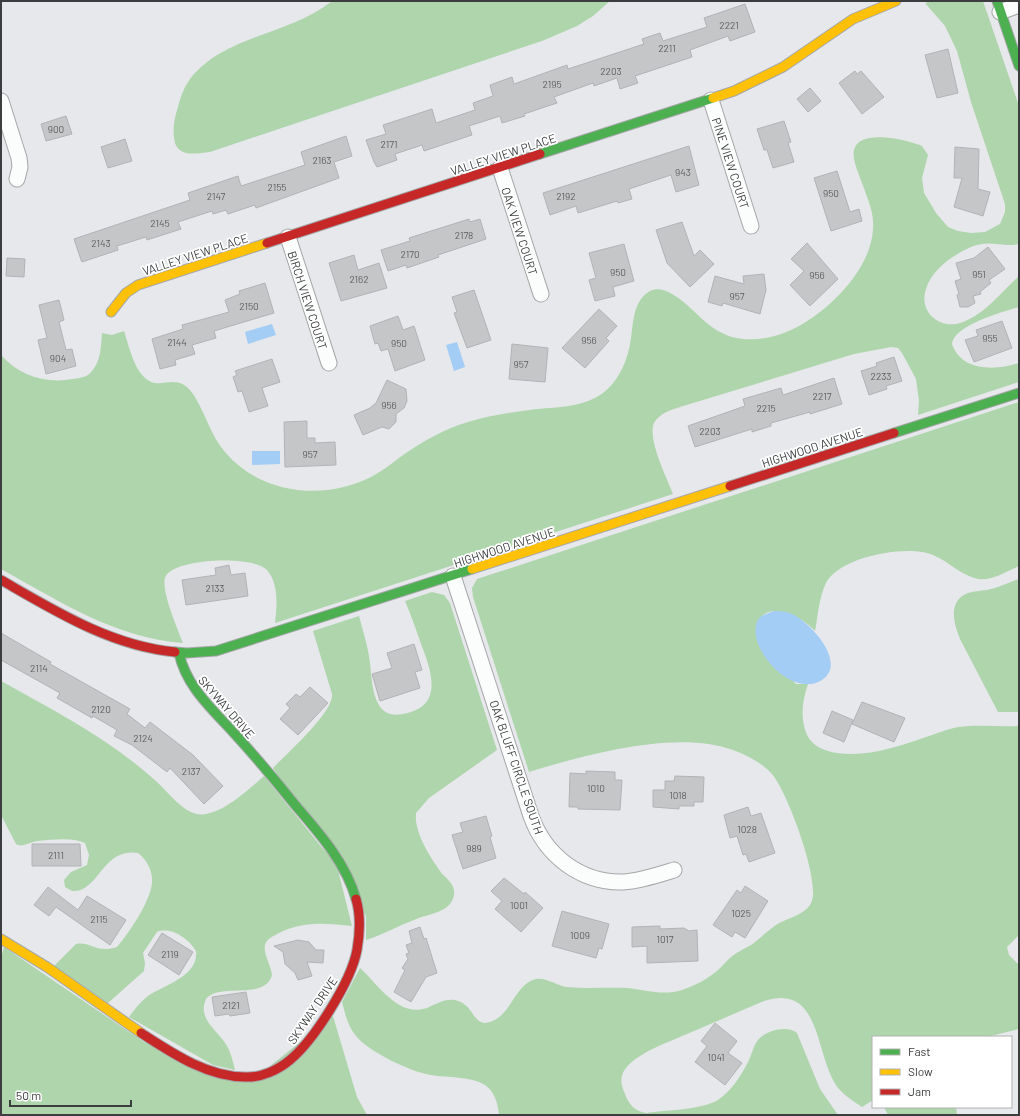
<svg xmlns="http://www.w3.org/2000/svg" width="1020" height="1116" viewBox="0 0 1020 1116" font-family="Barlow,sans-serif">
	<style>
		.forest { fill: #afd5ac }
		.water { fill: #a4cdf6 }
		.building { fill: #c4c6c8; stroke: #b2b3b6 }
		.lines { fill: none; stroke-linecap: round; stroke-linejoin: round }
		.street-casing { stroke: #a5a7a8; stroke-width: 17 }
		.fast-casing { stroke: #a5a7a8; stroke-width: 11 }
		.slow-casing { stroke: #a5a7a8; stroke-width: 11 }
		.jam-casing { stroke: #a5a7a8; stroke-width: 11 }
		.street { stroke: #fbfcfc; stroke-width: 15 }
		.fast { stroke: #4caf50; stroke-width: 9 }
		.slow { stroke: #ffc107; stroke-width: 9 }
		.jam { stroke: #c62828; stroke-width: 9 }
		.labels { text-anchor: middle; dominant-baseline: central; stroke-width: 3.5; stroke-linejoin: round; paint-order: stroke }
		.number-label { font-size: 10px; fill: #5d5f61 }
		.street-label { font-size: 12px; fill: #3b3d3f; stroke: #fff }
	</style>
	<rect width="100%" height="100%" fill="#e6e8eb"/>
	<g class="forest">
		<path d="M332,1H610L593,16L577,26L542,41L210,152C198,153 180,158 175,143C172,131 174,119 178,107C180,98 184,87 190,79C224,35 290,35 332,1Z"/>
		<path d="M931,1H983L1019,106V244C1002,248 991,239 971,247C953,255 932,269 926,289C918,313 941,331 963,322C986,313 1001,292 1019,276V307C1003,312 954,325 952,344C961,371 995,371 1019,363V382L918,415L919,401L916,379L902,353L898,348L891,347L854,354L680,407C670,410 659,414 654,423C647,439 667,478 673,494L275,623C277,606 279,584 267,570C254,555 171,558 165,578C161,591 178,630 183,643C115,638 59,601 1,569V355C20,376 45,384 73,379C80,378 88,377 92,371C101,361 101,346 102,333L112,335L124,331C129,346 133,367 145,378C162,393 177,368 195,397C206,415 211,436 225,452C262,496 330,502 378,473C388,467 397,459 406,453C425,440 447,428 468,422C491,415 514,412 537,409C560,407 583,407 603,393C617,382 625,366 629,349C634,331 630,302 650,291C670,281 697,317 712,327C717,331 726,335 732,337C755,343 779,337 799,326C832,308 872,267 873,228C874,216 870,205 866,194C863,183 851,160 854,150C859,128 908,140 922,146L928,155L922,178L924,193L936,213L948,227L958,231L971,233L985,232L1000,224L1005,212V204L971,102L957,51L945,26L925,3Z"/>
		<path d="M1019,402V566C1007,571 992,581 978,579C962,576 948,561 933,555C907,544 839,557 826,583C819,597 818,615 815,631C798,613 756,595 756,636L796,684H808C802,701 800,719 807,735C813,747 825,751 837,753C869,757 897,747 926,737C936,734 947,729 958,727C978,724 999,727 1019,726V935L1007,947L1009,955L1019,965V1029L987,1037H873V1100L862,1107C853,1101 845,1096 838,1088C814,1055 822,982 764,1001C738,1012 713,1023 687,1034C669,1042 639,1052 626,1068C619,1076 621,1085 625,1094C629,1105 635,1111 646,1113C666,1110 701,1110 718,1100C731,1091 741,1076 748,1062C752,1055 753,1046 758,1040C766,1030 788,1025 797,1033L820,1089L838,1115H499C498,1104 495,1092 485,1085C470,1076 449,1078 431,1075C411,1072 369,1052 356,1036C348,1027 345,1013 342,1002L360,968C378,984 398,1018 427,1008C436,1004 447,997 458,1001C476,1006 473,1034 498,1018C512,1008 518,983 536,979C547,977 557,986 567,987C587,989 607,987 627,988C646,990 663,996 682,990C694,986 708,979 718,970C723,966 726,961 731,957C737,952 744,949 751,945C760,939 767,931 776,925C787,918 805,915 811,903C822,884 787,791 772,774C762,763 747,755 733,750C676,729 585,755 529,772L473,597L472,588L477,579Z"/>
		<path d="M1019,579V712H998L960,639C954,624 947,601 968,593C974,591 980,591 987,590C998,588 1008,583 1019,579Z"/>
		<path d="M432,592L444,595L450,603L497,750L429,798L416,813C414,832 429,855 440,871C444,877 451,881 453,887C456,894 453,902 447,907C438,914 425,915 414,920C397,926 383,935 366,940V916L273,768C287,753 334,712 332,694L313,631L359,616C362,628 366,640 368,651C372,668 370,690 379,705C384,714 393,716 403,714C444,707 432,672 421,644C416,629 411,615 405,601Z"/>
		<path d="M1,681C55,711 111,740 157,782C168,792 182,811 197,814C219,818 249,789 264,776L337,866L352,926C326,923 303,921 279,933C274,936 267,938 265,945C263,954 271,965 272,975C265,1001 219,982 206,999C197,1020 218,1030 227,1046C231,1053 233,1062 235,1070L213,1065L129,1017C135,1009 140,1002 148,996C164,985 199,976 196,951C189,939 171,926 157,932L143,953L145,963L144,971L108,1003L54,966L76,944C90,941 97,954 117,947C129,933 150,902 152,883C153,871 147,860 138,853C102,847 99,893 72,891L65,887L64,880L71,872L87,865L89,855L85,843C72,837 51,840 37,841C30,842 22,848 16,844L1,815Z"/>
		<polygon points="4,947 144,1042 250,1082 333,1016 357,1097 367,1115 1,1115 1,958"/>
		<polygon points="884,1107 956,1107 957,1115 888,1115"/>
	</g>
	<g class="water">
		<polygon points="272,324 276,335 248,344 245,332"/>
		<polygon points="457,342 465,367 454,371 446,345"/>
		<polygon points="252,451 280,451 280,464 252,465"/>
		<path d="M774,611C780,611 786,611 792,614C810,622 848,663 822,680C791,700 744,645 758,620C761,615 768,613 774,611Z"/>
	</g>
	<g class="building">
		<polygon points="745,4 755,32 730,41 728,36 690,50 692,57 635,76 638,83 620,89 617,78 594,86 593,83 554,97 557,103 524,114 525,116 502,123 500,116 469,126 472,135 424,151 422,145 395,154 397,160 377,167 374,162 366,140 386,134 383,125 432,109 436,123 475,110 473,103 493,96 490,85 512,77 514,84 567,65 568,69 644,44 642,39 660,33 663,41 707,27 704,18"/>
		<polygon points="948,49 958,93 937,98 925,55"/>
		<polygon points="855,71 857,74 861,71 884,97 862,114 839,83"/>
		<polygon points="810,88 821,101 808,112 797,99"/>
		<polygon points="66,116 72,134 46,141 41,124"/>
		<polygon points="784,121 791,142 788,143 794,162 773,168 767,150 764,150 757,129"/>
		<polygon points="346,136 352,156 334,162 339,178 256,208 255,205 228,214 226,210 213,214 212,211 178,222 181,229 147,240 146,237 117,246 118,250 82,262 81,260 74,239 190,200 188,193 238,176 241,186 305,165 301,152"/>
		<polygon points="125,139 132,161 108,168 101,147"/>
		<polygon points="689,146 699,185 676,192 671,175 629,189 632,199 618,203 617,201 578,213 576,206 550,215 543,193"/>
		<polygon points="955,147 979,149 978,189 990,192 983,216 954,207 962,178 954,178"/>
		<polygon points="837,171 850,212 859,209 862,221 831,231 814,178"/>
		<polygon points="469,219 470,222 480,219 486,239 438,255 439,257 407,268 406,265 388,271 381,250 410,241 409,238"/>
		<polygon points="682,222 694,256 700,250 714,264 690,287 667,263 656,230"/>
		<polygon points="807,243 838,279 810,306 790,285 804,271 791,259"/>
		<polygon points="624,244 634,281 613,287 615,296 595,301 589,280 596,278 589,253"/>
		<polygon points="988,247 1005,269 989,280 991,283 980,292 981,294 973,296 975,303 968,307 960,307 957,295 959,294 955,281 961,279 956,263 974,258"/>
		<polygon points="354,255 358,270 379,263 387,288 341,301 329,263"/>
		<polygon points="7,258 25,259 24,277 6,276"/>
		<polygon points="764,274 766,290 760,314 723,303 722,306 708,302 715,276 744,284 743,276"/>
		<polygon points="265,283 274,313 214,331 216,338 192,345 195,354 175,360 176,365 160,369 152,339 183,329 182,325 229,312 225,300 240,294 239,291"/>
		<polygon points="474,290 491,340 467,348 454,313 457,312 452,297"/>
		<polygon points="59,300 64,320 59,322 66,350 72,349 76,366 46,374 38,340 47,338 39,305"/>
		<polygon points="599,309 617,326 606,338 609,341 585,368 562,348"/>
		<polygon points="398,316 403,330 414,326 425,360 395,371 388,349 381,351 378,343 375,344 370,326"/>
		<polygon points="1002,321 1012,348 974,362 965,340 978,336 976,330"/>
		<polygon points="512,344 548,348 545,382 509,379"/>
		<polygon points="894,357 902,381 886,386 887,389 869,395 861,371 877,366 876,363"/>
		<polygon points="272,359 280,382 262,388 268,406 249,412 242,391 238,392 233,377 237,375 235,371"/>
		<polygon points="834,378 842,404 810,414 810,412 771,423 771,426 752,432 752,429 695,447 688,426 745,406 743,399 781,388 783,395"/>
		<polygon points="387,380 406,389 407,401 404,408 396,414 396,422 389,429 382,427 363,435 354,415 370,408 376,403"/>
		<polygon points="307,421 307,438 315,438 315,443 335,442 336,465 285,467 284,422"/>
		<polygon points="229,565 231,575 245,573 248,596 186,605 182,580 216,575 215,568"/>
		<polygon points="1,633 51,662 50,664 130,709 127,714 145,728 150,722 193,755 223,786 204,804 170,768 167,772 132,745 114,736 117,730 93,716 92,718 57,698 60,693 1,660"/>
		<polygon points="414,644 422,670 415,672 420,688 380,701 372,674 392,668 387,653"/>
		<polygon points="310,687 328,703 298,735 280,719 290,708 286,704 296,694 300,697"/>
		<polygon points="862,702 905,718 894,742 852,724"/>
		<polygon points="832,711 853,720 844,742 823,733"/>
		<polygon points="586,771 615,772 615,780 622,780 620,810 578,809 578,807 569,807 570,773 586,774"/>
		<polygon points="675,776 704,777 703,802 694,802 694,806 679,806 679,809 653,807 653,790 665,790 665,781 674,781"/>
		<polygon points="748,807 751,816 761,813 775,853 749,862 746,854 743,855 737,836 730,838 724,815"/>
		<polygon points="486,816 492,836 490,837 496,858 463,869 452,835 463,832 460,823"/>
		<polygon points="32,844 80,844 81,866 32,866"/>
		<polygon points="504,878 524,894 525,892 543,908 521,932 495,909 502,901 491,891"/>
		<polygon points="745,886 768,901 745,938 735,932 732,937 713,925 737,890 741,893"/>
		<polygon points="48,887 78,910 87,896 126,920 110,945 56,907 49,916 34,905"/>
		<polygon points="562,911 609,924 602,949 599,948 596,958 552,946"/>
		<polygon points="660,926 660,929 684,928 689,931 697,930 698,961 647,963 647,946 632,947 632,927"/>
		<polygon points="420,927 424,939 426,938 437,973 426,977 411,1002 394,992 405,970 402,968 408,959 406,954 409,953 406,945 412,943 409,931"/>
		<polygon points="162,933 193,952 179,975 148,955"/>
		<polygon points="298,940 309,942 316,950 324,950 323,963 307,962 312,976 298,980 295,973 285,964 283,952 274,946"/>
		<polygon points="246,992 250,1013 230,1016 229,1014 215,1016 212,997"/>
		<polygon points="715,1023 737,1041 728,1053 742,1063 725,1085 695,1062 707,1046 701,1041"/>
	</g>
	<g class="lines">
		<g class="street-casing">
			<g id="street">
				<polyline points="1000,12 1019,5"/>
				<polyline points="711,100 751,226"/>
				<polyline points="1,101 19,158 20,167 17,179"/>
				<polyline points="500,168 541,294"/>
				<polyline points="288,237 329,363"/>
				<path d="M453,576L531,816C545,855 580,883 623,882C640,881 658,875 674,870"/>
			</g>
		</g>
		<g class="fast-casing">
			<g id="fast">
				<polyline points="997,1 1019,66"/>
				<polyline points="540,154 713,98"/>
				<polyline points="894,433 1019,393"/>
				<polyline points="175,652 187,653 216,651 472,569"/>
				<path d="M179,653C186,686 211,708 233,732C255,756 276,781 296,806C320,834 346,863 356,899"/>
			</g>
		</g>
		<g class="slow-casing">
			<g id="slow">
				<polyline points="713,98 734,91 783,67 853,19 896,1"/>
				<polyline points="111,312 126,293 138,285 267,243"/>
				<polyline points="472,569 730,486"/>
				<polyline points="1,939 47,967 141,1033"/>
			</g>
		</g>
		<g class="jam-casing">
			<g id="jam">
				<polyline points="267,243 540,154"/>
				<polyline points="730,486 894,433"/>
				<path d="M1,580C55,611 111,646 175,652"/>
				<path d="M141,1033C172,1053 207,1077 245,1077C261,1078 278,1070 290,1060C314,1040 351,982 357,950C360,933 361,916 356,899"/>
			</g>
		</g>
		<use href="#street" class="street"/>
		<use href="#fast" class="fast"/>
		<use href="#slow" class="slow"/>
		<use href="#jam" class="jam"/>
	</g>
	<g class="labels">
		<g class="number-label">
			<text x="729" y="25">2221</text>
			<text x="667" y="48">2211</text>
			<text x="611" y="71">2203</text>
			<text x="552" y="84">2195</text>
			<text x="56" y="129">900</text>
			<text x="389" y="144">2171</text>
			<text x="322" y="160">2163</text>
			<text x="683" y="172">943</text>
			<text x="277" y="187">2155</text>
			<text x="831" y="193">950</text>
			<text x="216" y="196">2147</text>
			<text x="566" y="196">2192</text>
			<text x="160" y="223">2145</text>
			<text x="464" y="235">2178</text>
			<text x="101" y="243">2143</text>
			<text x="410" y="254">2170</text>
			<text x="618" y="272">950</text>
			<text x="979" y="274">951</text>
			<text x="817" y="275">956</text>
			<text x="359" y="279">2162</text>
			<text x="737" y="296">957</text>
			<text x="249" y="306">2150</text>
			<text x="990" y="338">955</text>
			<text x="589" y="340">956</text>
			<text x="177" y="342">2144</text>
			<text x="399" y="343">950</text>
			<text x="58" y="358">904</text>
			<text x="521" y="364">957</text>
			<text x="881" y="376">2233</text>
			<text x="822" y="396">2217</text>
			<text x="389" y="405">956</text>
			<text x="766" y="408">2215</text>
			<text x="710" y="431">2203</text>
			<text x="310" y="454">957</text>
			<text x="215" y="588">2133</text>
			<text x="39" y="668">2114</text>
			<text x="101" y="709">2120</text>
			<text x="143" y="738">2124</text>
			<text x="191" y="771">2137</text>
			<text x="596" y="788">1010</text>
			<text x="678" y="795">1018</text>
			<text x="747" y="829">1028</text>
			<text x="474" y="848">989</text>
			<text x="56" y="855">2111</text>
			<text x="519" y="905">1001</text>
			<text x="741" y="913">1025</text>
			<text x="99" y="919">2115</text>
			<text x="580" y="935">1009</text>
			<text x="665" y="939">1017</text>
			<text x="170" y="954">2119</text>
			<text x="231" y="1005">2121</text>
			<text x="716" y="1057">1041</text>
		</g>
		<g class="street-label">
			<text transform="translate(503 154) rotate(-18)">VALLEY VIEW PLACE</text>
			<text transform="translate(731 163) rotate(72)">PINE VIEW COURT</text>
			<text transform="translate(520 231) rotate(72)">OAK VIEW COURT</text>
			<text transform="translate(195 254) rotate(-18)">VALLEY VIEW PLACE</text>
			<text transform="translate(308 300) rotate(72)">BIRCH VIEW COURT</text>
			<text transform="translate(812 447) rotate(-18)">HIGHWOOD AVENUE</text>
			<text transform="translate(504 547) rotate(-18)">HIGHWOOD AVENUE</text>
			<text transform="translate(227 707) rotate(49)">SKYWAY DRIVE</text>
			<text transform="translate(517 767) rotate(71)">OAK BLUFF CIRCLE SOUTH</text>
			<text transform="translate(312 1010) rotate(-56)">SKYWAY DRIVE</text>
		</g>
	</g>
	<rect width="1020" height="1116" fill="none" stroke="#3b3d3f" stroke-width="4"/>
	<rect x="872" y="1036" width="140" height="72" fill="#ffffff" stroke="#b1b1b2"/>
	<rect x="880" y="1049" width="20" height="6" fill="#4caf50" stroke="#b1b1b2"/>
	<text x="908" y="1056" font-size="12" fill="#3b3d3f">Fast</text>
	<rect x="880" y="1069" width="20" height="6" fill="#ffc107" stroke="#b1b1b2"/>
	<text x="908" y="1076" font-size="12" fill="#3b3d3f">Slow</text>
	<rect x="880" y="1089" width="20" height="6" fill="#c62828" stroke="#b1b1b2"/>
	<text x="908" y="1096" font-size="12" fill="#3b3d3f">Jam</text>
	<path d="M10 1100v6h121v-6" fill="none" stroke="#3b3d3f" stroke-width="2"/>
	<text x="16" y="1100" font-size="12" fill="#3b3d3f" stroke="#ffffff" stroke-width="3" paint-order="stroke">50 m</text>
</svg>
